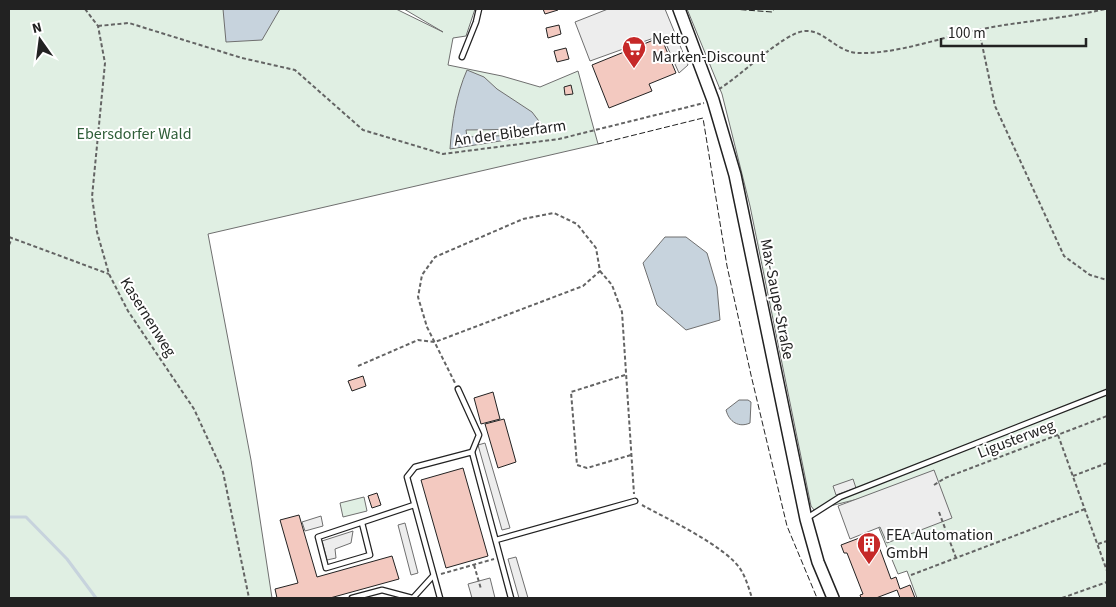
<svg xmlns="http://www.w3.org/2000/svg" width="1116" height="607" viewBox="0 0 1116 607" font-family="'Source Sans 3',sans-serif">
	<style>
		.green { fill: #e0efe3; stroke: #6f6f6f }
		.parking { fill: #ededed; stroke: #6f6f6f }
		.water { fill: #c7d3dd; stroke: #6f6f6f }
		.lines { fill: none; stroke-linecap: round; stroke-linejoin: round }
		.stream { stroke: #c7d3dd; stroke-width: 3 }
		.building { fill: #f3c9c0; stroke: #222 }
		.service-casing { stroke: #222; stroke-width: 7 }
		.tertiary-casing { stroke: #222; stroke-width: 14 }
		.path { stroke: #646464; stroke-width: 2; stroke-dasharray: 4 2.5; stroke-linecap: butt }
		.service { stroke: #fff; stroke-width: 4.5 }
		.tertiary { stroke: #fff; stroke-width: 11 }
		.fence { stroke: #222; stroke-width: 1; stroke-dasharray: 6 2.5; stroke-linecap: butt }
		.labels { text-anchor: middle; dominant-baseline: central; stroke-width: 4; stroke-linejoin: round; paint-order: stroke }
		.poi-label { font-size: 16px; fill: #222; stroke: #fff; text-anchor: start }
		.street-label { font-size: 16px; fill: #222; stroke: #fff }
		.park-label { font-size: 16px; fill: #2f5e38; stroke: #fff }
	</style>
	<rect width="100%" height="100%" fill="#fff"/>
	<g class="green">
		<polygon points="9,9 396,9 443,32 404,9 475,9 466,36 453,38 448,65 502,76 540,87 578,71 598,144 208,234 251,460 272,598 9,598"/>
		<polygon points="687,9 1107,9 1107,598 917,598 907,571 898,574 866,497 814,510 811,506 750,206 722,94"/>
		<polygon points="364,497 367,511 343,517 340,503"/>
	</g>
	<g class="parking">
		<polygon points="608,9 665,9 688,65 679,73 662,35 590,61 575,22"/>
		<polygon points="485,443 510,528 502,530 478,445"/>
		<polygon points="934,470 952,518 887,543 880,527 850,539 838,506"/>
		<polygon points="853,479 856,488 836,495 833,486"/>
		<polygon points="321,516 323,526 305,531 302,522"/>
		<polygon points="405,523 418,573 411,575 398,525"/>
		<polygon points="353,531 351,543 335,549 336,558 327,560 322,541"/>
		<polygon points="516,557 528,598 519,598 508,559"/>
		<polygon points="490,578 495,598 472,598 468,584"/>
	</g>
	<g class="water">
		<polygon points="223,9 280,9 262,40 226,42"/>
		<path d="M467,70L484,77L497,89L532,112L545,129L466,130L467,137L521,135L525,137L450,149C452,122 456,95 467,70Z"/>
		<polygon points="665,237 686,237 707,253 717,287 720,320 686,330 657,305 643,263"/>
		<path d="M739,400H748L751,402L750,423C739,428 729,422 726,410Z"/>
	</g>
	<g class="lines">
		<polyline class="stream" points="9,517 26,517 67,559 96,598"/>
	</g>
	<g class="building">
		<polygon points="543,9 557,9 558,10 545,14"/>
		<polygon points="559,25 561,34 548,38 546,28"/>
		<polygon points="661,37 676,73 649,84 652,91 609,108 592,65"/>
		<polygon points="566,48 569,59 557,62 554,51"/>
		<polygon points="571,85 573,94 565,95 564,87"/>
		<polygon points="363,376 366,386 352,391 348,381"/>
		<polygon points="493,392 500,419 481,424 474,398"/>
		<polygon points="504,419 516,462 498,468 485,424"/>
		<polygon points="463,468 488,556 446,568 421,480"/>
		<polygon points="377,493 381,505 372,508 368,496"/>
		<polygon points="299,515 317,577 392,556 399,579 330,598 277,598 275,589 298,583 280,520"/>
		<polygon points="862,537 865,546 877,541 891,579 896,577 900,589 910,585 915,598 900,598 897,590 876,598 861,598 860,595 863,594 847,553 844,553 841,545"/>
	</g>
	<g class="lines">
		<g class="service-casing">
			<g id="service">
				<polyline points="462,57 476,22 479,9"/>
				<polyline points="458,389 479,435 472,452"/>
				<polyline points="807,518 840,497 1107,392"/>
				<polyline points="362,523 370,555 326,568 318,537 414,505"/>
				<polyline points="496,540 635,501"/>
				<polyline points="352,598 382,590 412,598"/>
				<polyline points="413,598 433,576"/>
				<polyline points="440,598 407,477 415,467 472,452 511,598"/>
			</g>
		</g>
		<g class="tertiary-casing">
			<polyline id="tertiary" points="679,9 713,100 735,175 806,519 818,562 833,598"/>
		</g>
		<g class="path">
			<polyline points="85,9 98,26 105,63 92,197 97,232 109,274 128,311 194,409 223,472 249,598"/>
			<polyline points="98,26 129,23 242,58 295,70 363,130 443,154 559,139 704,103"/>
			<polyline points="979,30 995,106 1064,256 1090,275 1107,280"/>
			<path d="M719,89C741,76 782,34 804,31C824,29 836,52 858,53C898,54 939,38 977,30C1020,21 1063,19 1105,9"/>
			<polyline points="9,237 109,274"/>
			<polyline points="9,245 12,238"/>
			<polyline points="600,271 612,285 622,312 634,494"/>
			<polyline points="358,366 418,340 435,342 583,286 600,271 596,248 577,224 554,213 523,219 435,257 422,275 418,297 427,327 455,383"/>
			<polyline points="625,375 571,392 577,465 587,468 631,455"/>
			<polyline points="1058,435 1107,571"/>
			<polyline points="1073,476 1107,463"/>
			<polyline points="934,485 945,478 1107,416"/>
			<path d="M642,505C667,519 726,546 741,570C746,578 749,589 752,598"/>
			<polyline points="939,512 956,558"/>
			<polyline points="1098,544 1107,541"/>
			<polyline points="474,565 481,589"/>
			<polyline points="441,574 494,559"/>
			<polyline points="911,575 1085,509"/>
			<polyline points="1062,598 1107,582"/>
		</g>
		<use href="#service" class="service"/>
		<use href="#tertiary" class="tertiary"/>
		<g class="fence">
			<polyline points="732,9 772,12 775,9"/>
			<polyline points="598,144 703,118 727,266 751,375 787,526 817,598"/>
		</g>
	</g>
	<defs>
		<g id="supermarket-pin" transform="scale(1.25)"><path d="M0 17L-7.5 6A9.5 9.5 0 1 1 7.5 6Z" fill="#c62828" stroke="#fff"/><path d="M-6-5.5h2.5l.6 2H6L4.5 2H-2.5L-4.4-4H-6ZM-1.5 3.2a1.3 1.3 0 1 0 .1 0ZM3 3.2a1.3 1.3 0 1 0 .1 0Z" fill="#fff"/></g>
		<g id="building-pin" transform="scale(1.25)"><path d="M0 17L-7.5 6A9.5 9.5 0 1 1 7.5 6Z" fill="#c62828" stroke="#fff"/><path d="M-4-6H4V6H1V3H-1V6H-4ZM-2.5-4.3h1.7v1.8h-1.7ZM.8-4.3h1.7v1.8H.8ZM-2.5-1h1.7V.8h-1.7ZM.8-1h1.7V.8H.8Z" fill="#fff"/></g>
	</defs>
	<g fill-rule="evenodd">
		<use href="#supermarket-pin" x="634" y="48"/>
		<use href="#building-pin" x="869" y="544"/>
	</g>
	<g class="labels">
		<g class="poi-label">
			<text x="652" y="39">Netto<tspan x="652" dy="18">Marken-Discount</tspan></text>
			<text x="886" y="535">FEA Automation<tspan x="886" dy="18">GmbH</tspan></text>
		</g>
		<g class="street-label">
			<text transform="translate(510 133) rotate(-8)">An der Biberfarm</text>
			<text transform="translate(777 299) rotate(79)">Max-Saupe-Straße</text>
			<text transform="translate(148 317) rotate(58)">Kasernenweg</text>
			<text transform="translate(1016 439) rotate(-21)">Ligusterweg</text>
		</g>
		<g class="park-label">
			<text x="134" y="134">Ebersdorfer Wald</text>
		</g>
	</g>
	<rect width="1116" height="607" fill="none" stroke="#222222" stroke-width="20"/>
	<g transform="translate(40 40) rotate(346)" stroke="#ffffff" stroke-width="4" paint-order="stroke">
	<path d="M0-4L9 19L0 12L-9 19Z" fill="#222222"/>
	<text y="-8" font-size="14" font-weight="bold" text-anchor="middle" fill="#222222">N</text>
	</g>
	<path d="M941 38v8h145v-8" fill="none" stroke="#222222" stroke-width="2.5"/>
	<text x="948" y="38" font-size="15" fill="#222222" stroke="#ffffff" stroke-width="4" paint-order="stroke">100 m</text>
</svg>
